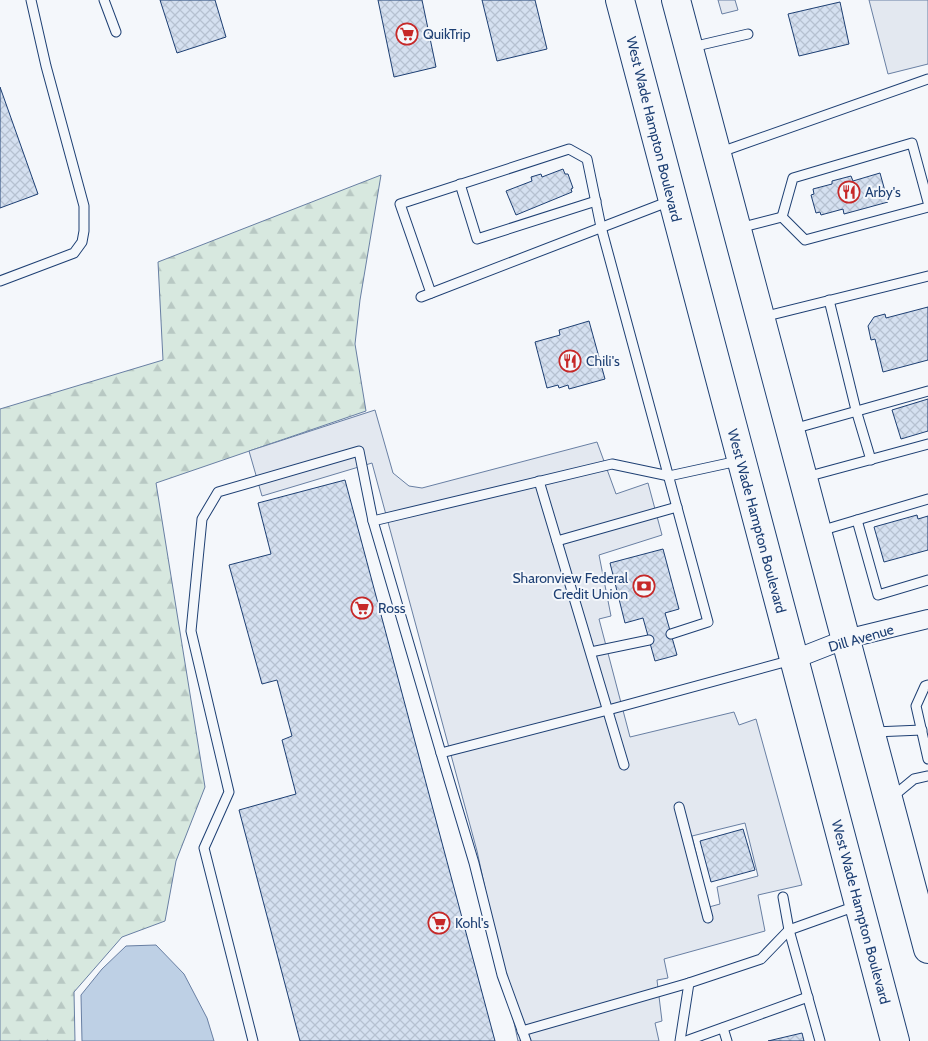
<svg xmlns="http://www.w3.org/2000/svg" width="928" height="1041" viewBox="0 0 928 1041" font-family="Cabin,sans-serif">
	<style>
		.forest { fill: url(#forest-firs); stroke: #687fa3 }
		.parking { fill: #e3e8f0; stroke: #687fa3; fill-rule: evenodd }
		.water { fill: #bed0e5; stroke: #687fa3 }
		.building { fill: url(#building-cross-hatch); stroke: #1d3f73 }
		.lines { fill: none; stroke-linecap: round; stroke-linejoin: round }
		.lane-casing { stroke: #1d3f73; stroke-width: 11 }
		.street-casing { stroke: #1d3f73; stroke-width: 20 }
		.primary-casing { stroke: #1d3f73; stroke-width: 30 }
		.lane { stroke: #f4f7fb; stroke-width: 9 }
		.street { stroke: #f4f7fb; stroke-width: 18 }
		.primary { stroke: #f4f7fb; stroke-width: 28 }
		.labels { text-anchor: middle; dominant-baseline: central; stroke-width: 4; stroke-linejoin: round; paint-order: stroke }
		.poi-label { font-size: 14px; fill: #1d3f73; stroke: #f4f7fb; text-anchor: start }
		.street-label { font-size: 14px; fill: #1d3f73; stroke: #f4f7fb }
	</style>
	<defs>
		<pattern id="forest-firs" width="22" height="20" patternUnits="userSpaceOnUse" patternTransform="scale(1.25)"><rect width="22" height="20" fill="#d7e8df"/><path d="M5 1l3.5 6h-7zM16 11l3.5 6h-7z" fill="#b8c8c3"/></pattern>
		<pattern id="building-cross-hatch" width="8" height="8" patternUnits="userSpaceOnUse" patternTransform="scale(1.25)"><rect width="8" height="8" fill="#d5e0f0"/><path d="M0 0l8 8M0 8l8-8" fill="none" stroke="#b6c1d1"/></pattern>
	</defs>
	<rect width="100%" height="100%" fill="#f4f7fb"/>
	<polygon class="forest" points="381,175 360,300 355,344 366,411 156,483 205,787 176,861 165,921 122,937 74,992 75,1041 0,1041 0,409 163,360 158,262"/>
	<g class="parking">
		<polygon points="718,0 735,0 738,10 722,14"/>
		<polygon points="869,0 928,0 928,64 888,74"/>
		<path d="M375,410L393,473L409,486L422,488L597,442L616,494L648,483L662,535L599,555L611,616L599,619L630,737L734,712L739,725L756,719L802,885L758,895L765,931L664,959L668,978L657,980L662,1021L655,1023L659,1041H518L477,851L372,463L262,496L249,451ZM745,823L758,876L717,887L720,904L709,907L692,836Z"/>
	</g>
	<polygon class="water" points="156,945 184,974 207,1018 214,1041 82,1041 81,995 102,969 126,946"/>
	<g class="building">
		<polygon points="160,0 215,0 226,37 177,53"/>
		<polygon points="378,0 422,0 436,67 394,77"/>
		<polygon points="482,0 535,0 547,49 497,61"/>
		<polygon points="840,2 849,44 799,56 788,14"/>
		<polygon points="0,87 38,194 0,208"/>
		<polygon points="563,169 565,174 568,174 573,188 571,189 572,192 516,215 506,191 532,181 531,177 541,174 542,177"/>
		<polygon points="880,173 888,202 844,214 843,209 821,215 820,212 816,213 811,195 814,194 813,189 832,184 832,181 851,176 853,181"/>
		<polygon points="928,307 928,360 883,372 875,339 871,340 868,326 874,317 885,314 886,318"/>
		<polygon points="589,321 605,379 569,389 568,385 559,388 558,385 547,388 535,342 560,335 559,330"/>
		<polygon points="928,399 928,431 901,439 892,410"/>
		<polygon points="345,480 495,1041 300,1041 239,810 296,794 282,740 292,736 277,680 262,684 229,565 271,554 258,503"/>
		<polygon points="917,515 918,519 928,516 928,550 884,562 874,527"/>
		<polygon points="663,549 679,609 665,613 677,655 655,661 643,618 625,623 610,563"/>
		<polygon points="743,829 755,870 711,882 700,841"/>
		<polygon points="802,1033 804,1041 768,1041"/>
	</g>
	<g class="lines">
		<g class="lane-casing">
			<g id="lane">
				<polyline points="104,0 116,32"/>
				<polyline points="692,47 748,34"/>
				<polyline points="718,153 928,79"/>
				<polyline points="460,184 477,239 596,201"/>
				<polyline points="782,217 793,178 912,143 928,202"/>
				<polyline points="782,217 805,240 928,207"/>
				<polyline points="739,228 782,217"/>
				<polyline points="0,281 74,253 82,242 84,231 84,206 46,66 31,0"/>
				<polyline points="431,293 400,204 569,149 587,159 601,227 708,622 671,634"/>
				<polyline points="421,297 670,201"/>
				<polyline points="829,300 856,410 871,460"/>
				<polyline points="763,317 928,276"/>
				<polyline points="793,429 928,391"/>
				<polyline points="806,477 928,444"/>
				<polyline points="539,481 624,765"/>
				<polyline points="857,520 878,595 928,580"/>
				<polyline points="820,531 928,499"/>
				<polyline points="557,541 677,507"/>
				<polyline points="591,652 649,640"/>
				<polyline points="928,685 925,686 916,706 928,759"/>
				<polyline points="874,732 922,730"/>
				<polyline points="441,753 373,521 612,464 669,476 738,461"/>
				<polyline points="891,798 914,779 928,776"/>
				<polyline points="679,807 708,918"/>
				<polyline points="783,897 789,930 820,1041"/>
				<polyline points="723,1028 727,1041"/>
				<polyline points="522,1031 689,983"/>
				<polyline points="253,1041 204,848 229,792 191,631 202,519 218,492 359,451 373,521"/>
				<polyline points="526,1041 502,975 474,863 441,753 608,710 792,660"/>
				<polyline points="680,1041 689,983 761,959 789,930 856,906"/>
				<polyline points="686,1041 808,997"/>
			</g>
		</g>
		<g class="street-casing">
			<polyline id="street" points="795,659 846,639 928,619"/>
		</g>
		<g class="primary-casing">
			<g id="primary">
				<polyline points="620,0 895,1041"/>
				<polyline points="676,0 928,949"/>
			</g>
		</g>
		<use href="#lane" class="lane"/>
		<use href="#street" class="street"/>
		<use href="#primary" class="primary"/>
	</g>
	<defs>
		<g id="supermarket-ring" transform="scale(1.125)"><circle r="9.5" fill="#f4f7fb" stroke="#c62828" stroke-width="1.5"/><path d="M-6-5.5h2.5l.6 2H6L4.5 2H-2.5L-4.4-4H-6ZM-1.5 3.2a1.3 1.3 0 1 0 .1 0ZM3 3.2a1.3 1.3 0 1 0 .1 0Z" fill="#c62828"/></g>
		<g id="restaurant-ring" transform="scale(1.125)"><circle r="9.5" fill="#f4f7fb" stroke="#c62828" stroke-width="1.5"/><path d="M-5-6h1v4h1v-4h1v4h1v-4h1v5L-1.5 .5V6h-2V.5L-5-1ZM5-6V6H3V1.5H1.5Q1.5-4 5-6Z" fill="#c62828"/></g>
		<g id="bank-ring" transform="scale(1.125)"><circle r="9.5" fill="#f4f7fb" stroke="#c62828" stroke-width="1.5"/><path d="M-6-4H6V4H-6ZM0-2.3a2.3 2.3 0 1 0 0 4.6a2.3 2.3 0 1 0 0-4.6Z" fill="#c62828"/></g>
	</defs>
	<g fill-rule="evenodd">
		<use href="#supermarket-ring" x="407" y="34"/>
		<use href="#restaurant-ring" x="849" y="192"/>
		<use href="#restaurant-ring" x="570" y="361"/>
		<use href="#bank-ring" x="644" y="586"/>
		<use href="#supermarket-ring" x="362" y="608"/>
		<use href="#supermarket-ring" x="439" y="923"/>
	</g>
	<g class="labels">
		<g class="poi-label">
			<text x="423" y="34">QuikTrip</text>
			<text x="865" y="192">Arby's</text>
			<text x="586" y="361">Chili's</text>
			<text x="628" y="578" text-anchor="end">Sharonview Federal<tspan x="628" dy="16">Credit Union</tspan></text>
			<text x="378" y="608">Ross</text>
			<text x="455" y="923">Kohl's</text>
		</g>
		<g class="street-label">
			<text transform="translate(654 129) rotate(76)">West Wade Hampton Boulevard</text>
			<text transform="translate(757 521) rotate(75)">West Wade Hampton Boulevard</text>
			<text transform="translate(861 638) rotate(-16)">Dill Avenue</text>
			<text transform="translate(861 912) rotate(75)">West Wade Hampton Boulevard</text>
		</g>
	</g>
</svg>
